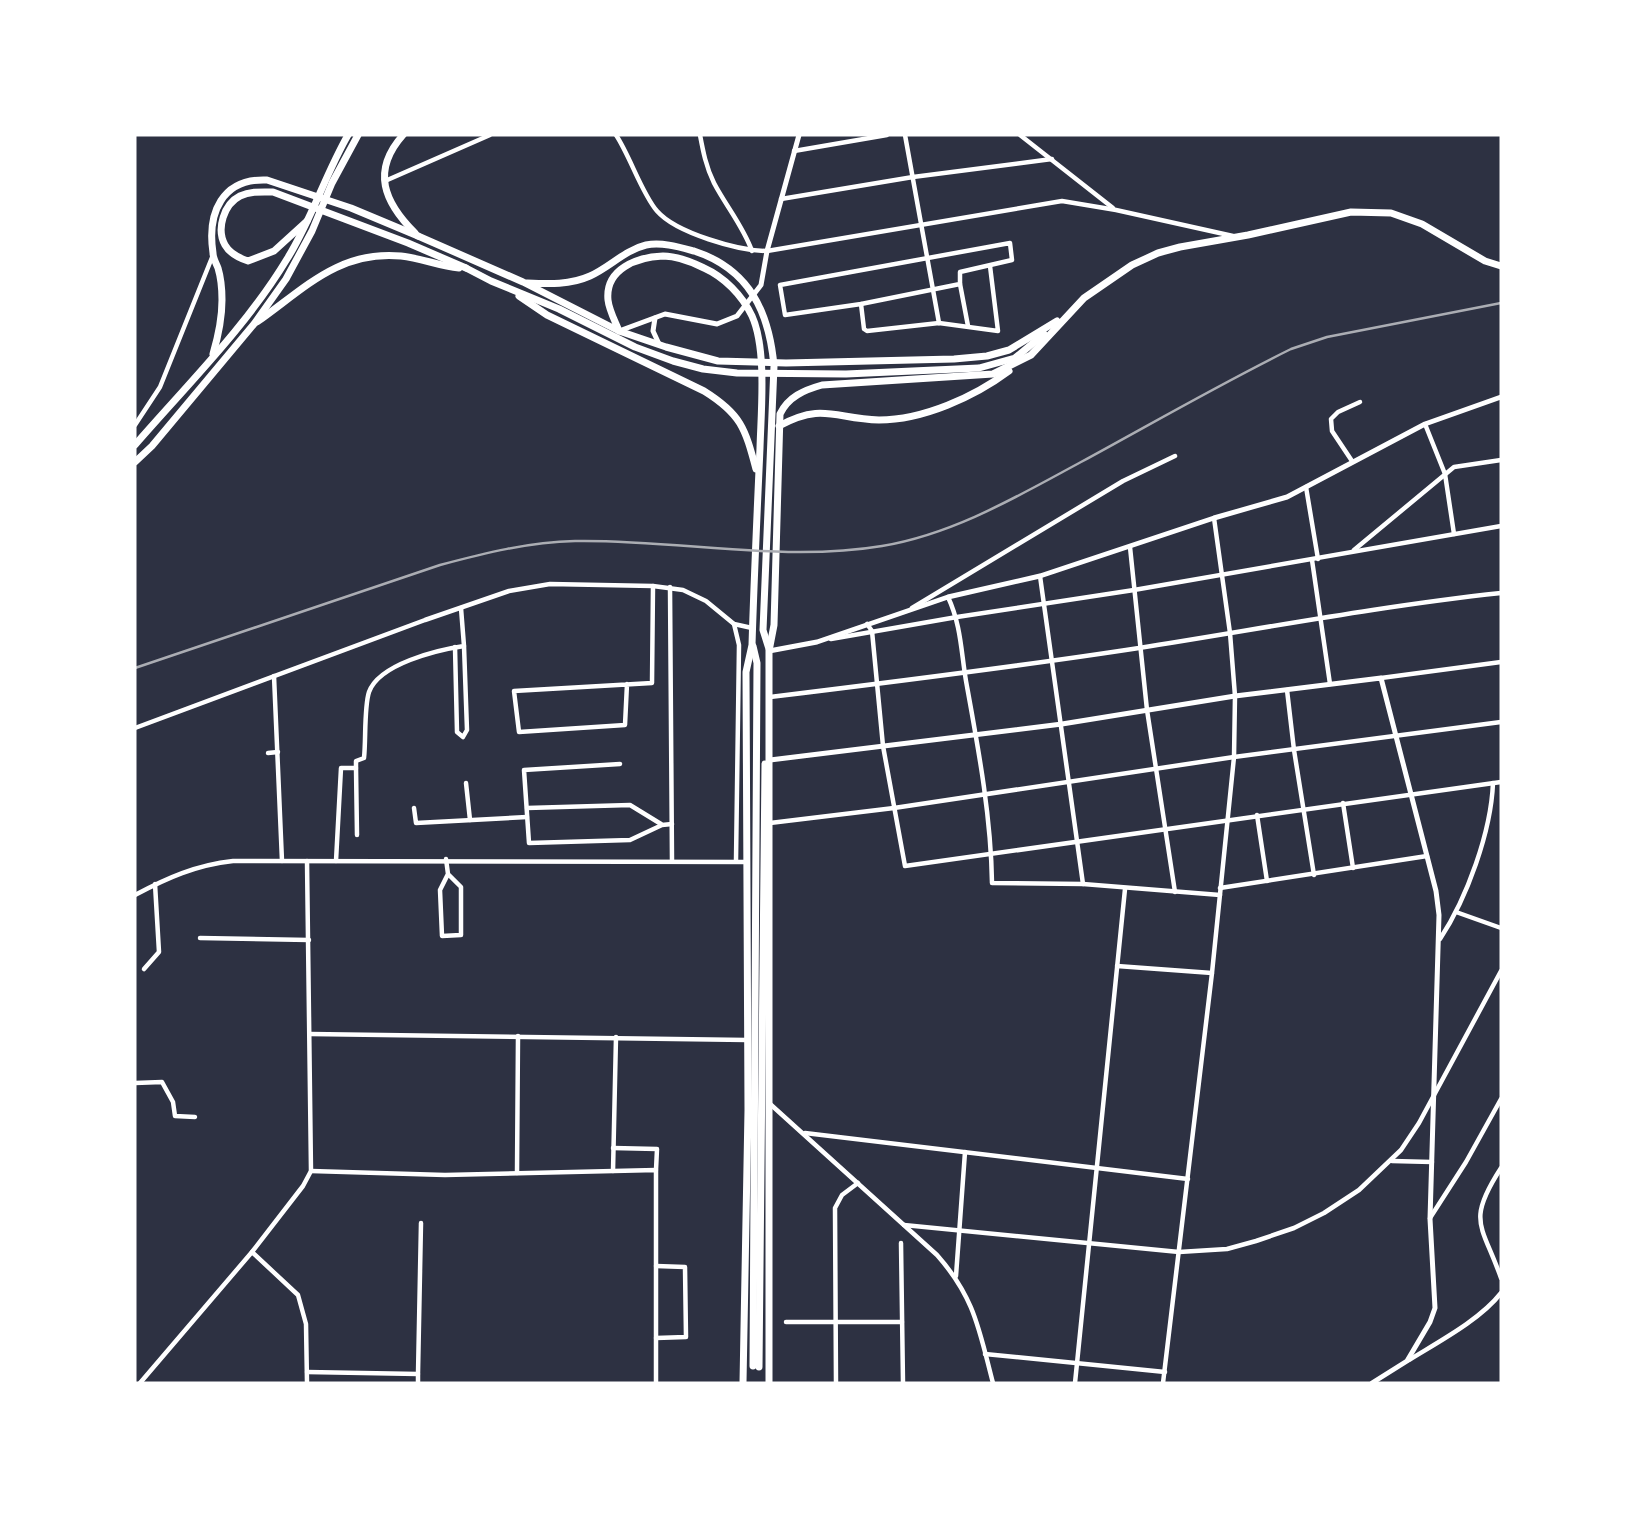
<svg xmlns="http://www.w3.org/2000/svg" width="1636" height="1518" viewBox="0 0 1636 1518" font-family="Lato,sans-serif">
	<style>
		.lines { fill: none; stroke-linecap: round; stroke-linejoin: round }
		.minor { stroke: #fff; stroke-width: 4.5 }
		.tertiary { stroke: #fff; stroke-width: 5 }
		.primary { stroke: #fff; stroke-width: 7 }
		.trunk { stroke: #fff; stroke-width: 7 }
		.rail { stroke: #abadb3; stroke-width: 2.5 }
	</style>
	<rect width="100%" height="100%" fill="#2d3142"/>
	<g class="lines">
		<g class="minor">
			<path d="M616,135C630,156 642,194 657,211C676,233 739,251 767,251L1062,201L1116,210L1233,236"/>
			<path d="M700,135C703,151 706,167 714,183C726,206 743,226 752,251"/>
			<polyline points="905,135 939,323"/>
			<polyline points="1020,135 1113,208"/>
			<polyline points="794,151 887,135"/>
			<polyline points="385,181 490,135"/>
			<polyline points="781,199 913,177 1052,159"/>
			<polygon points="1010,243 1012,260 960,272 960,284 861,304 785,315 780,285"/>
			<polyline points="960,284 968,326"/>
			<polyline points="861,304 864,329 867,331 939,323 998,331 990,266"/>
			<polyline points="1425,424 1445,474 1454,534"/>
			<polyline points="135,425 160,387 213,255"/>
			<polyline points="1352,461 1332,431 1331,419 1338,412 1360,402"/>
			<polyline points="1306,487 1318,559"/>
			<polyline points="1130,547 1147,710 1175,892"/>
			<polyline points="1354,550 1454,467 1501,460"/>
			<polyline points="1312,560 1330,684"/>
			<polyline points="1040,576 1083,884"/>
			<polyline points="670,587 672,861"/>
			<path d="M948,597C961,625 961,651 966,681C978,747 991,815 992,883L1083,884L1220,895"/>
			<polyline points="912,608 1123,481 1175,456"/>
			<polyline points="734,624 739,645 736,861"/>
			<polyline points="867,624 872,631 883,746 905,866 1501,782"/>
			<polyline points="831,639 957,617 1134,590 1501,526"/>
			<polyline points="455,647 457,732 463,737 467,730 464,646"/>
			<polyline points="274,676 282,861"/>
			<polyline points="1381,678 1501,662"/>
			<polyline points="627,684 625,725 519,732 514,691 652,683 653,586"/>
			<polyline points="1287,690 1294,750 1314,875"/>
			<path d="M770,697C893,682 1016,667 1139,648C1260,629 1380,606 1501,593"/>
			<polyline points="135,728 425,620 509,591 550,584 653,586 683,590 706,601 734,624 752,628"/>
			<polyline points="268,753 278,752"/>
			<polyline points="620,764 524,770 529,843 630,840 662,825 672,824"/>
			<polyline points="356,768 357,835"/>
			<polyline points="466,783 470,820"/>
			<polyline points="1343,803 1353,868"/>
			<polyline points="414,808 416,823 527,817"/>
			<polyline points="527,808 630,805 661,824"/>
			<polyline points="1257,815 1267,881"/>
			<polyline points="770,823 894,808 1234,757 1501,722"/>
			<polyline points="446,859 448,874 440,890 442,936 461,935 461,887 448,874"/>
			<path d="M336,861L341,768H356V761L364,758C366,741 364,707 369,692C379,664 437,650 464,646L461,608"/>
			<polyline points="1220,888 1427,856"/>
			<path d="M135,895C167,878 196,865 233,861L747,862"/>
			<polyline points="1456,912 1501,928"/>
			<polyline points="200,938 309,940"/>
			<path d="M1440,939C1467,898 1491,832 1493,783"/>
			<polyline points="1117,966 1212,973"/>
			<polyline points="144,969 159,952 155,884"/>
			<polyline points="310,1034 747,1040"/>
			<polyline points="135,1083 162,1082 173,1102 175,1116 195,1117"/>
			<path d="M769,1103L937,1255C975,1298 979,1330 993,1383"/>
			<polyline points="805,1133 1188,1179"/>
			<polyline points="613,1148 657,1149 656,1170"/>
			<polyline points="1392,1161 1432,1162"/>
			<path d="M1501,1168C1466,1222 1482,1224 1501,1278"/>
			<polyline points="311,1171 445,1175 656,1170 656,1383"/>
			<polyline points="613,1171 616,1037"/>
			<polyline points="517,1173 518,1036"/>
			<polyline points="1430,1218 1466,1162 1501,1099"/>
			<polyline points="904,1225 1179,1252 1227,1249 1256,1241 1294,1228 1324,1213 1359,1190 1401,1150 1419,1123 1501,971"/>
			<polyline points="901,1243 903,1383"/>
			<polyline points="252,1252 298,1295 306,1324 307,1383"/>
			<polyline points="656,1266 685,1267 686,1337 656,1338"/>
			<polyline points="956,1276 965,1152"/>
			<polyline points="786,1322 902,1322"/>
			<polyline points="985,1354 1165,1372"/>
			<path d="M1409,1360C1438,1342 1480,1320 1501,1293"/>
			<polyline points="307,1372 418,1374 418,1383"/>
			<polyline points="418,1374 421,1223"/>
			<polyline points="140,1383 252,1252 303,1186 311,1171 307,861"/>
			<polyline points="836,1383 835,1208 842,1195 858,1183"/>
			<polyline points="1075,1383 1125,889"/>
			<polyline points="1163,1383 1212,973 1234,757 1235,696 1230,633 1214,518"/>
		</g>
		<g class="tertiary">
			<polyline points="655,318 653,331 659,344"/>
			<polyline points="619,331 665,314 717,324 737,316 761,285 767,251 799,135"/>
			<polyline points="769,651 817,642 948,597 1040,576 1214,518 1287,497 1425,424 1501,397"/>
			<polyline points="770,760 1062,724 1235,696 1381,678 1436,891 1439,915 1430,1219 1435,1308 1430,1322 1407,1361 1372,1383"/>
		</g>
		<g class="primary">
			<polyline points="418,236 523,282 619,331 666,347 718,361 786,363 954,359 987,356 1009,350 1057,321"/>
			<polyline points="466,268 491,281 559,309 635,347 673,361 703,369 737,373 846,374 979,368 1015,358 1044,334"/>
			<path d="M527,283C549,284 570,285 590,276C610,267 625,250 646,245C662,242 679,247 694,251C749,269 769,311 774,366L763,630L769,649"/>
			<path d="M519,296L547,315L704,391C741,414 745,428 756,469"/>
			<path d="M619,331C615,321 609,310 608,300C605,269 637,257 663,256C676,256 692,262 704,268C724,277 742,295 752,316C767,349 761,411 760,448C757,514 754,579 752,645L746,672L748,1110L743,1383"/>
			<path d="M779,426C823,402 835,419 879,420C923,420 974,397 1009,371"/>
			<polyline points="753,646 757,663 753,1366"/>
			<polyline points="759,1367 765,764"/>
			<path d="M769,1383V651L774,625L780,414C788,397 804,390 822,385L993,374L1031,355L1084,298L1132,265L1158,253L1180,247L1248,235L1351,212L1391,213L1422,224L1485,261L1501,266"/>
		</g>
		<g class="trunk">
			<path d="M403,135C371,171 384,202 415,233"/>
			<path d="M307,221L274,251L248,261C239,258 230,254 225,245C216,229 224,204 240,196C251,191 262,192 273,192L408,243L466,268"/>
			<path d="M257,322C304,289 339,250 401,256C421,258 439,266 459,268"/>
			<path d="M213,354C218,337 222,318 222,300C222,290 221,278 218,268C216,263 213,258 213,253C207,213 222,178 267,180L351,208L418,236"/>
			<path d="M135,445C187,385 246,327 287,259C311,221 325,175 348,135"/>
			<polyline points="135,462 152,446 254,324 286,279 312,231 332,183 358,135"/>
		</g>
		<path class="rail" d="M135,668L440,565C485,553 529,542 575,541C677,539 780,563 882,546C954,534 1018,496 1081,462C1151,424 1220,384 1291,349L1327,337L1501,303"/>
	</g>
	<rect width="1636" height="1518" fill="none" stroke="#ffffff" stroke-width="273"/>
</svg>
